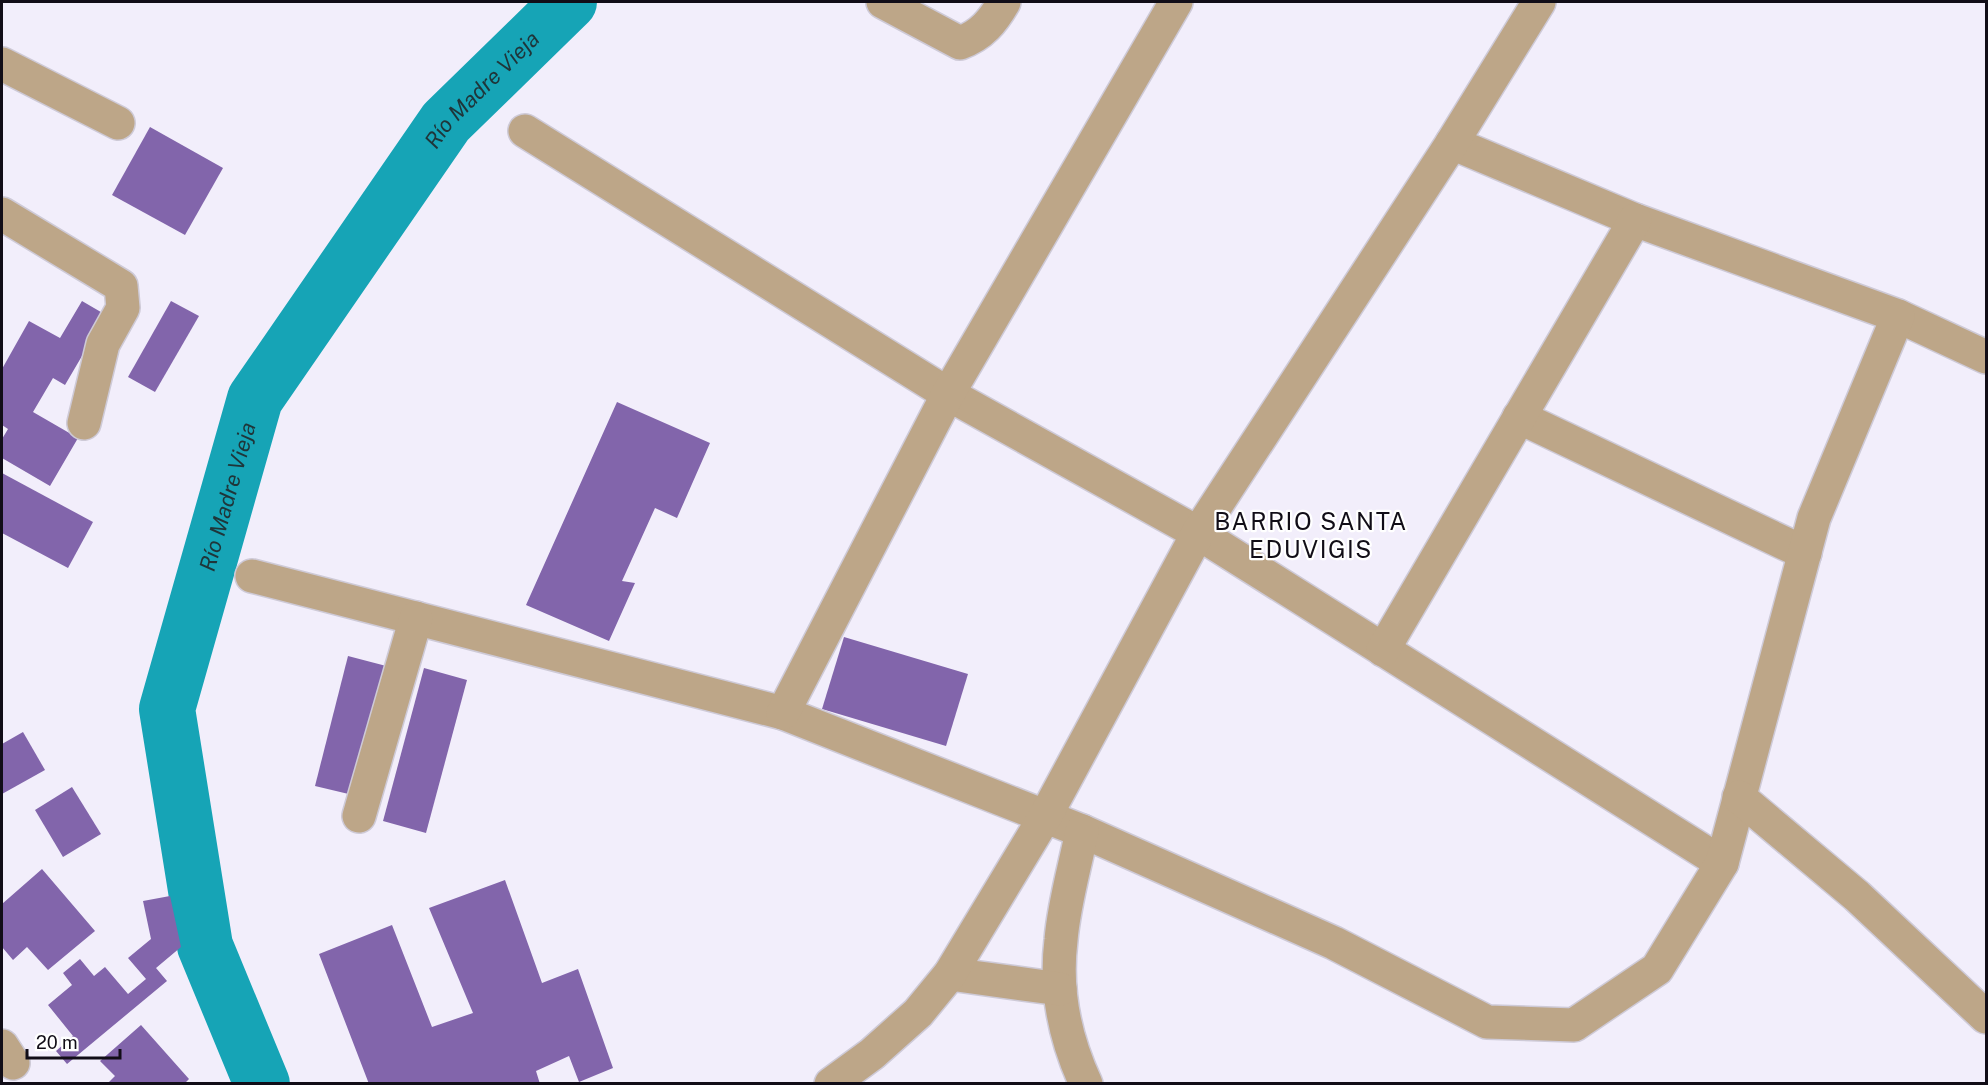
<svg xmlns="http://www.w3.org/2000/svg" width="1988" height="1085" viewBox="0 0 1988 1085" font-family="'Public Sans',sans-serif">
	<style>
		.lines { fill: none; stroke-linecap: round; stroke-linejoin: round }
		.river { stroke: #16a4b6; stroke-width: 56 }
		.building { fill: #8265ab }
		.minor-casing { stroke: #cecad7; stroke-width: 36 }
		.minor { stroke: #bda688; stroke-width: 33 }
		.labels { text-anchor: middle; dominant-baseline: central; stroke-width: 4.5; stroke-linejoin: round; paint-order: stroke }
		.water-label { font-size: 22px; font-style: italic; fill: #1f3539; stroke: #fff }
		.quarter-label { font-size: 24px; letter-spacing: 1.5px; fill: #110d17; stroke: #fff }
	</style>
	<rect width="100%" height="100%" fill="#f2eefb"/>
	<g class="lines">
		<path class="river" id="s1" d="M262,1084L205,946L167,709L255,399L446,122L569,2"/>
	</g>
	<g class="building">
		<polygon points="150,127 223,168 185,235 112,195"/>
		<polygon points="82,301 106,315 65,385 53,378 33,412 78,438 50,486 2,458 2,439 8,429 2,425 2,369 29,321 60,338"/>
		<polygon points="171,301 199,316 155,392 128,377"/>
		<polygon points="617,402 710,443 677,518 655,508 622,581 635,583 609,641 526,605"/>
		<polygon points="2,473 93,522 68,568 2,533"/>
		<polygon points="844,637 968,674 946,746 822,709"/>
		<polygon points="348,656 390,667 357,796 315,786"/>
		<polygon points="424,668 467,680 426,833 383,821"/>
		<polygon points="23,732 45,770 2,794 2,744"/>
		<polygon points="72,787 101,834 63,857 35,810"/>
		<polygon points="42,869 95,931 48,970 27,947 13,960 2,947 2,904"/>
		<polygon points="505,880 542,983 578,969 613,1068 579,1082 569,1056 536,1071 540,1084 369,1084 319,954 392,925 432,1027 473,1013 429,908"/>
		<polygon points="170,896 181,947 156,968 167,981 67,1064 56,1051 73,1036 48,1005 72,985 63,973 80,959 94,976 105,967 128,994 146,979 128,958 151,939 143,901"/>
		<polygon points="141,1025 189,1079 184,1084 107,1084 115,1076 100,1061"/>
	</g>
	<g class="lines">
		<g class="minor-casing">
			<g id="minor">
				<path d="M883,2L960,43C982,35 993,21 1004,2"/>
				<polyline points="2,64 118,123"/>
				<polyline points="525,131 948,394 1198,533 1722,863"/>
				<polyline points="2,214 121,286 123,308 103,344 84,423"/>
				<polyline points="1898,316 1986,357"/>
				<polyline points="1519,417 1805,553"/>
				<polyline points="252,576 783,713 1082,831 1334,943 1487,1022 1574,1025 1657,969 1722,863 1814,518 1898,316 1635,220 1452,143"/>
				<polyline points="1383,650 1635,220"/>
				<polyline points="783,713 948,394 1176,2"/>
				<polyline points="1739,797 1857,896 1986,1017"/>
				<polyline points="359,816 416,618"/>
				<path d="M1082,831C1075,867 1064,903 1061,940C1055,989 1065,1039 1086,1084"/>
				<polyline points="950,974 1060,989"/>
				<polyline points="2,1046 13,1063"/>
				<polyline points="831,1084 872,1054 918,1013 950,974 1046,815 1198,533 1452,143 1539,2"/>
			</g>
		</g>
		<use href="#minor" class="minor"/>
	</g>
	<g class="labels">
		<g class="water-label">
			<text stroke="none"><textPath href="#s1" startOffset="1096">Río Madre Vieja</textPath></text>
			<text stroke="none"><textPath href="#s1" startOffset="610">Río Madre Vieja</textPath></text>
		</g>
		<g class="quarter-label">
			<text x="1311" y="521">BARRIO SANTA<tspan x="1311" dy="28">EDUVIGIS</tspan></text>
		</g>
	</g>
	<rect width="1988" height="1085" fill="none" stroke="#110d17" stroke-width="6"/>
	<path d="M27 1049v9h93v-9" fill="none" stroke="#110d17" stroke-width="3"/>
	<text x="36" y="1049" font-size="18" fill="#110d17" stroke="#ffffff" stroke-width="4.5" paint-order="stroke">20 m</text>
</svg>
